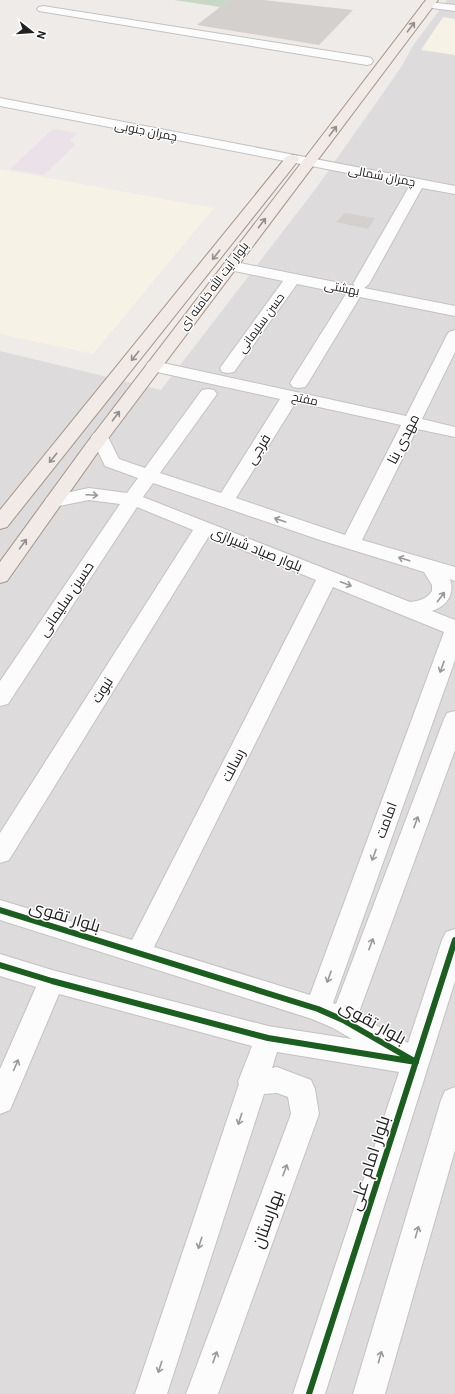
<svg xmlns="http://www.w3.org/2000/svg" width="455" height="1394" viewBox="0 0 455 1394" font-family="Roboto,Cairo,sans-serif">
	<style>
		.residential { fill: #dddbdb }
		.industrial { fill: #ebe2e9 }
		.education { fill: #f7f2e6 }
		.cemetery { fill: #c9d8c6 }
		.building { fill: #d3d0ce }
		.lines { fill: none; stroke-linecap: round; stroke-linejoin: round }
		.minor-casing { stroke: #c4c2c1; stroke-width: 2 }
		.major-casing { stroke: #a49486; stroke-width: 2 }
		.minor { fill: #fcfcfc; fill-rule: evenodd }
		.major { fill: #f1eae6; fill-rule: evenodd }
		.cycleway-casing { stroke: #fff; stroke-width: 9 }
		.cycleway { stroke: #1b5e20; stroke-width: 6 }
		.oneway { stroke: #938f8d }
		.oneway2 { stroke: #999 }
		.labels { text-anchor: middle; dominant-baseline: central; stroke-width: 3; stroke-linejoin: round; paint-order: stroke }
		.far-street-label { font-size: 12px; fill: #202020; stroke: #fff }
		.street-label { font-size: 14px; fill: #202020; stroke: #fff }
		.near-street-label { font-size: 17px; fill: #202020; stroke: #fff }
	</style>
	<rect width="100%" height="100%" fill="#eeebe9"/>
	<polygon class="residential" points="447,0 455,0 455,1394 0,1394 0,351 161,390 317,187 402,66 412,47"/>
	<polygon class="industrial" points="53,129 77,133 70,141 75,145 44,175 10,169"/>
	<g class="education">
		<polygon points="443,17 455,19 455,55 421,50"/>
		<polygon points="0,169 103,188 214,208 93,354 0,334"/>
	</g>
	<polygon class="cemetery" points="174,0 229,0 220,7"/>
	<g class="building">
		<polygon points="229,0 263,0 353,10 319,45 197,25"/>
		<polygon points="345,213 375,218 368,229 336,222"/>
	</g>
	<g class="lines">
		<g class="minor-casing">
			<g id="minor">
				<polygon points="428,2 455,5 455,11 424,7 422,5 424,3"/>
				<polygon points="43,6 367,57 371,58 373,61 371,64 367,65 39,11 37,9 39,7"/>
				<polygon points="0,98 455,186 455,194 422,188 369,284 364,288 455,306 455,316 360,297 308,383 305,387 299,388 293,387 290,383 346,294 297,284 234,372 228,373 222,372 220,368 283,281 225,269 222,266 225,263 230,261 355,286 353,284 410,185 0,106"/>
				<path d="M455,330V352L422,419L455,427V437L417,429L362,540L455,567V581L450,579C455,594 447,606 432,611L455,620V660L333,1003L336,1004L444,719L447,713L455,711V750L358,1015L408,1043L442,940L446,932L455,929V981L325,1394H293L399,1072L277,1052L272,1068L277,1067L311,1080L315,1089L319,1114L218,1394H186L291,1114L288,1097L277,1093L264,1094L167,1394H135L239,1084L238,1082L252,1046L59,994L10,1110L0,1114V1069L36,987L0,976V954L52,970L268,1026L352,1039L333,1028L312,1019L0,920V900L132,940L316,580L209,536L9,860L0,863V833L193,530L137,507L8,704L0,706V681L120,504L89,500L54,507L47,505L45,501L47,497L89,488L127,493L138,478L105,466L91,437L94,433L100,432L106,433L119,459L145,468L202,390L208,389L214,390L217,394L160,473L221,493L280,399L148,370L146,366L148,362L154,361L406,416L447,335L449,332ZM296,402L401,425L345,535L236,498ZM153,483L320,540L424,572L432,585V591C427,599 419,601 410,602L143,497ZM333,587L444,632L310,995L154,947Z"/>
				<polygon points="455,1087 455,1150 385,1394 353,1394 441,1100 445,1091"/>
			</g>
		</g>
		<g class="major-casing">
			<g id="major">
				<polygon points="426,0 438,0 98,452 7,581 0,583 0,562 86,444"/>
				<polygon points="292,155 297,156 299,159 297,162 7,527 0,529 0,510 287,156"/>
			</g>
		</g>
		<use href="#minor" class="minor"/>
		<use href="#major" class="major"/>
		<g class="cycleway-casing">
			<g id="cycleway">
				<polyline points="0,910 318,1009 343,1020 416,1062 268,1038 52,981 0,965"/>
				<polyline points="309,1394 455,940"/>
			</g>
		</g>
		<use href="#cycleway" class="cycleway"/>
	</g>
	<defs><path id="oneway-shaft" d="M-6 0H5M1.5-3L5.5 0L1.5 3" fill="none" stroke-width="1.6" stroke-linecap="round" stroke-linejoin="round"/></defs>
	<g class="oneway">
		<use href="#oneway-shaft" transform="translate(411 27) rotate(-53)"/>
		<use href="#oneway-shaft" transform="translate(333 131) rotate(-53)"/>
		<use href="#oneway-shaft" transform="translate(262 223) rotate(-53)"/>
		<use href="#oneway-shaft" transform="translate(216 255) rotate(128)"/>
		<use href="#oneway-shaft" transform="translate(135 356) rotate(129)"/>
		<use href="#oneway-shaft" transform="translate(116 416) rotate(-53)"/>
		<use href="#oneway-shaft" transform="translate(53 458) rotate(129)"/>
		<use href="#oneway-shaft" transform="translate(23 544) rotate(-54)"/>
	</g>
	<g class="oneway2">
		<use href="#oneway-shaft" transform="translate(92 495) rotate(3)"/>
		<use href="#oneway-shaft" transform="translate(280 520) rotate(-161)"/>
		<use href="#oneway-shaft" transform="translate(404 559) rotate(-163)"/>
		<use href="#oneway-shaft" transform="translate(346 584) rotate(21)"/>
		<use href="#oneway-shaft" transform="translate(441 597) rotate(-53)"/>
		<use href="#oneway-shaft" transform="translate(442 667) rotate(110)"/>
		<use href="#oneway-shaft" transform="translate(416 822) rotate(-70)"/>
		<use href="#oneway-shaft" transform="translate(374 855) rotate(110)"/>
		<use href="#oneway-shaft" transform="translate(371 944) rotate(-70)"/>
		<use href="#oneway-shaft" transform="translate(329 977) rotate(110)"/>
		<use href="#oneway-shaft" transform="translate(16 1065) rotate(-66)"/>
		<use href="#oneway-shaft" transform="translate(240 1119) rotate(108)"/>
		<use href="#oneway-shaft" transform="translate(285 1170) rotate(-70)"/>
		<use href="#oneway-shaft" transform="translate(417 1232) rotate(-74)"/>
		<use href="#oneway-shaft" transform="translate(200 1243) rotate(108)"/>
		<use href="#oneway-shaft" transform="translate(215 1357) rotate(-70)"/>
		<use href="#oneway-shaft" transform="translate(380 1357) rotate(-74)"/>
		<use href="#oneway-shaft" transform="translate(160 1367) rotate(108)"/>
	</g>
	<g class="labels">
		<g class="far-street-label">
			<text transform="translate(146 131) rotate(11)">چمران جنوبی</text>
			<text transform="translate(382 176) rotate(11)">چمران شمالی</text>
			<text transform="translate(214 286) rotate(-53)">بلوار آیت الله خامنه ای</text>
			<text transform="translate(342 288) rotate(11)">بهشتی</text>
			<text transform="translate(261 323) rotate(-54)">حسن سلیمانی</text>
			<text transform="translate(305 399) rotate(12)">مفتح</text>
		</g>
		<g class="street-label">
			<text transform="translate(403 439) rotate(-63)">مهدی بنا</text>
			<text transform="translate(258 449) rotate(-58)">فرجی</text>
			<text transform="translate(257 549) rotate(22)">بلوار صیاد شیرازی</text>
			<text transform="translate(66 599) rotate(-56)">حسین سلیمانی</text>
			<text transform="translate(102 690) rotate(-58)">نبوت</text>
			<text transform="translate(233 765) rotate(-63)">رسالت</text>
			<text transform="translate(386 820) rotate(-70)">امامت</text>
		</g>
		<g class="near-street-label">
			<text transform="translate(65 916) rotate(17)">بلوار تقوی</text>
			<text transform="translate(373 1022) rotate(29)">بلوار تقوی</text>
			<text transform="translate(369 1163) rotate(-72)">بلوار امام علی</text>
			<text transform="translate(267 1219) rotate(-70)">بهارستان</text>
		</g>
	</g>
	<g transform="translate(32 32) rotate(107)" stroke="#ffffff" stroke-width="3" paint-order="stroke">
	<path d="M0-3L7 15L0 10L-7 15Z" fill="#202020"/>
	<text y="-6" font-size="11" font-weight="bold" text-anchor="middle" fill="#202020">N</text>
	</g>
</svg>
